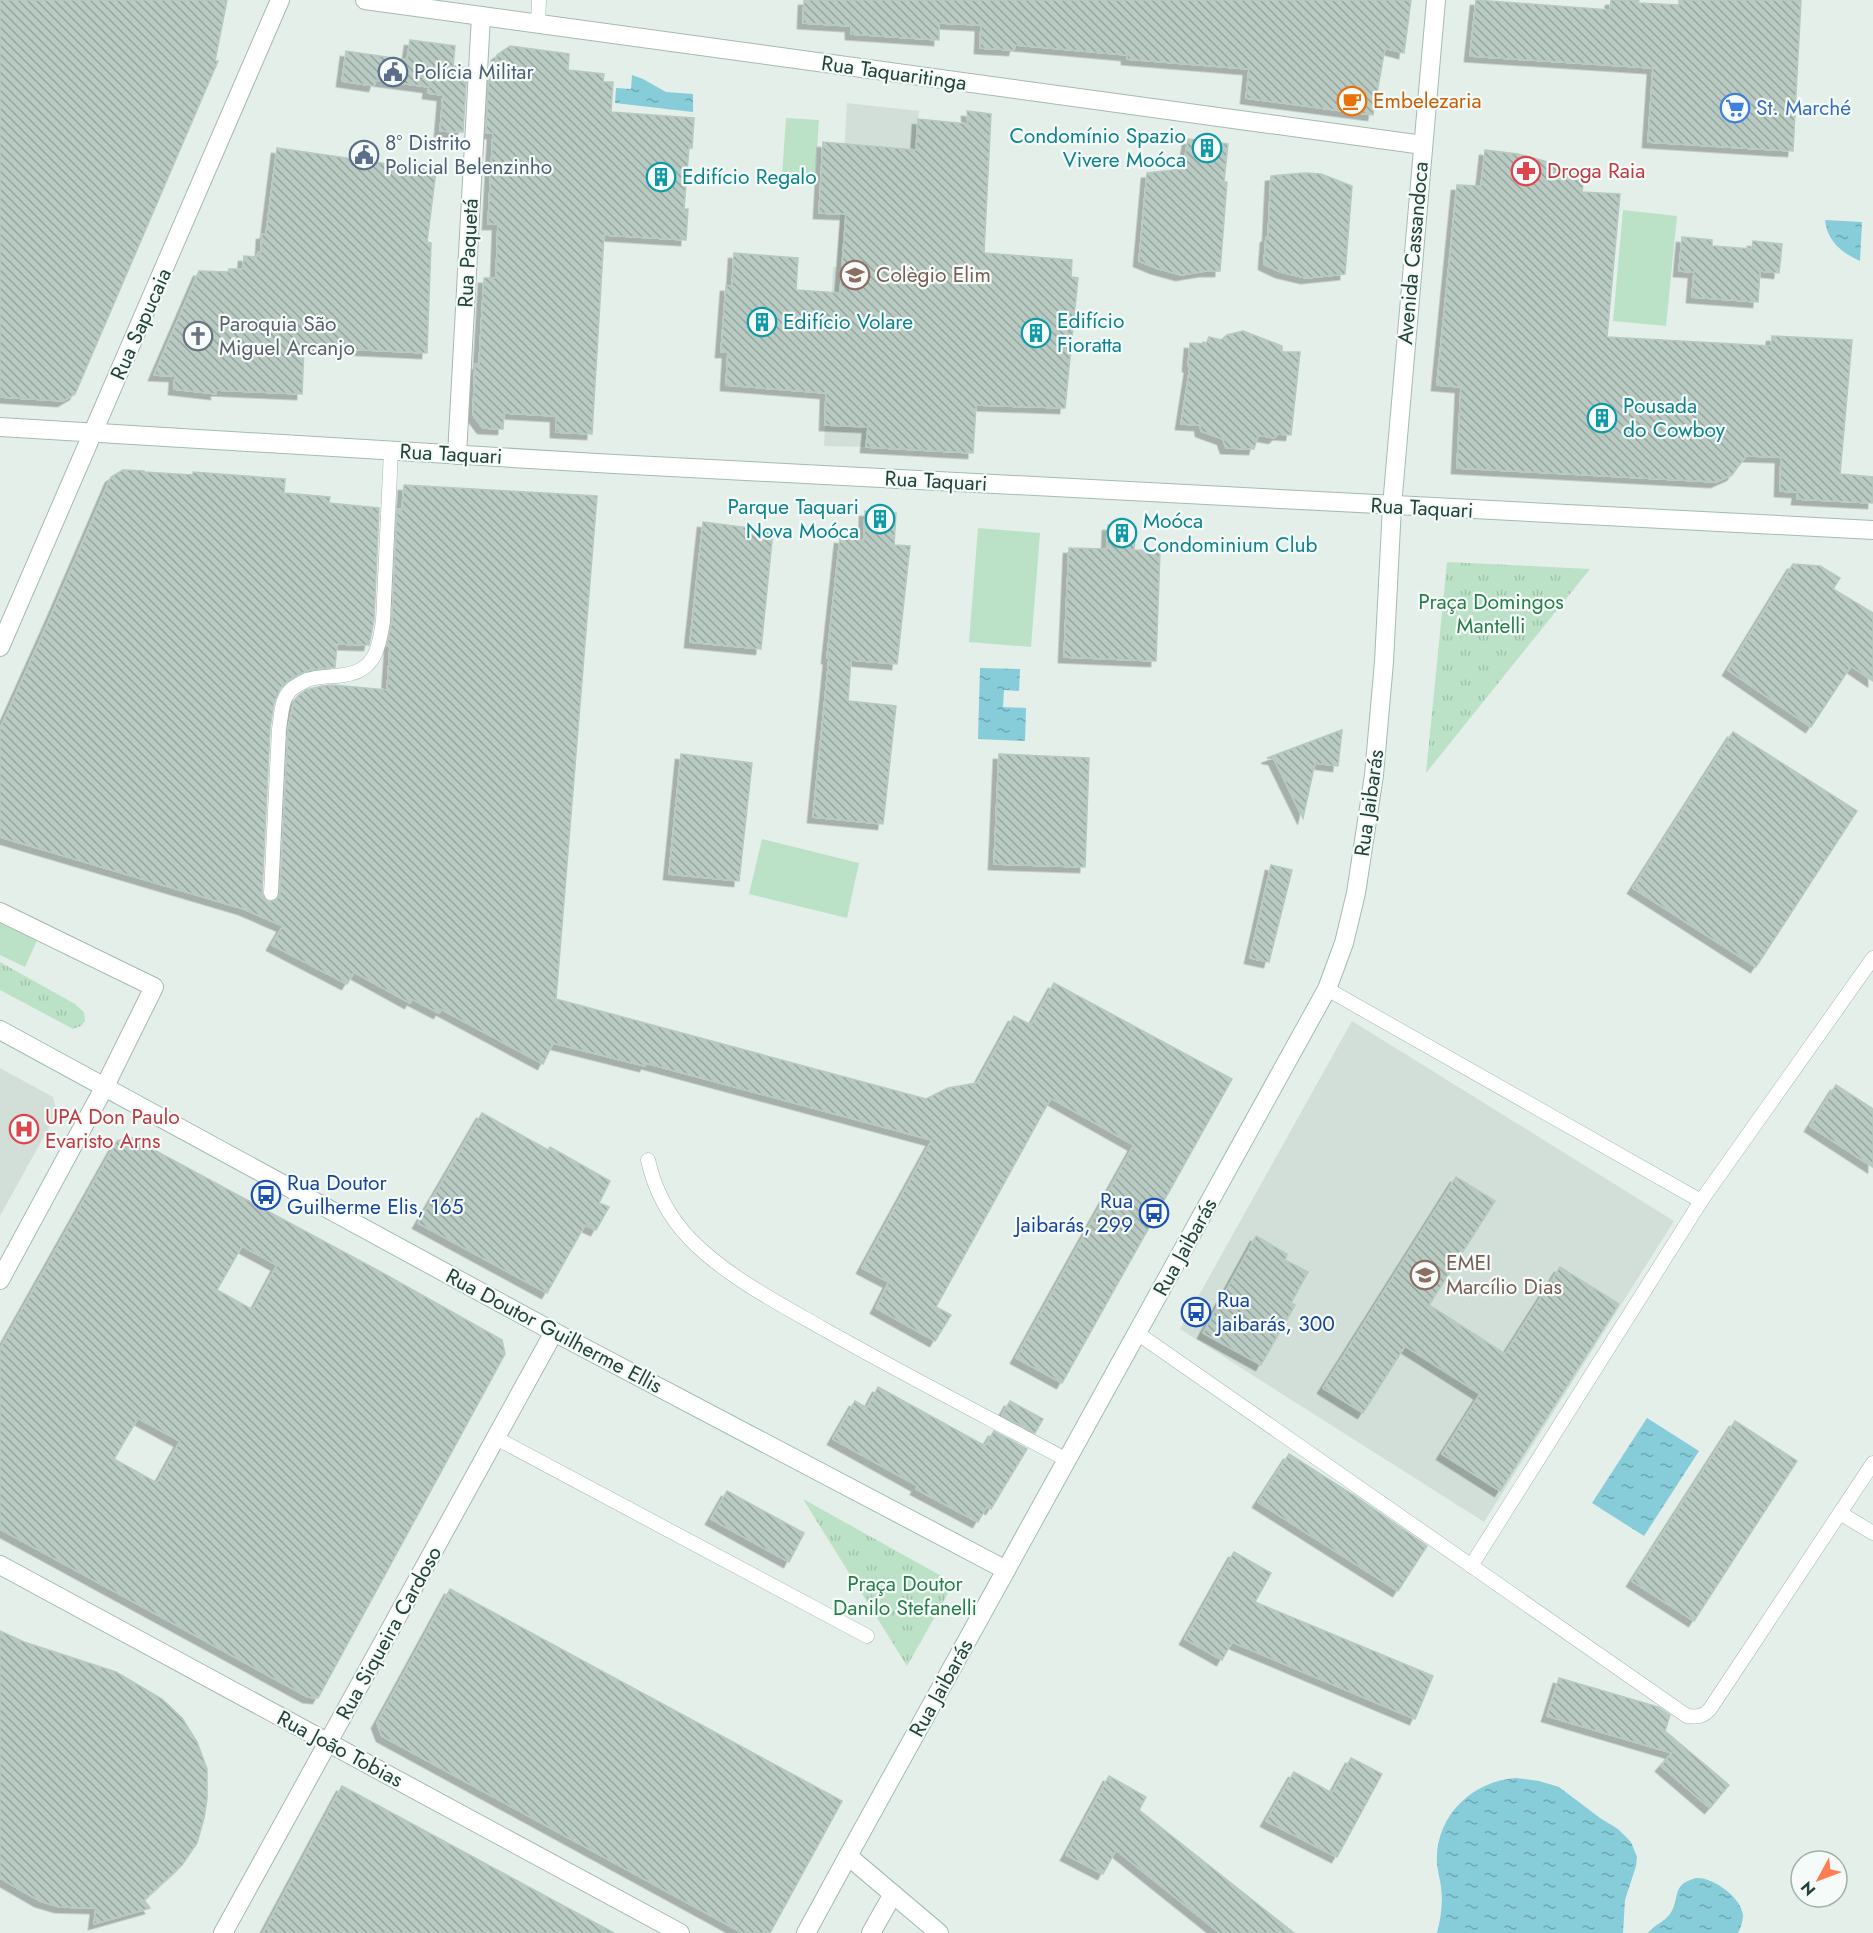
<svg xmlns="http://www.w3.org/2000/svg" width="1873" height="1933" viewBox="0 0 1873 1933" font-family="Jost,sans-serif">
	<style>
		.built { fill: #d2dfd9 }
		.park { fill: url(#park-tufts) }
		.pitch { fill: #bbe2c6 }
		.water { fill: url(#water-ripples) }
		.building { fill: url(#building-back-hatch); stroke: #b6cac1; stroke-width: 1.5; fill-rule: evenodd; filter: url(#shadow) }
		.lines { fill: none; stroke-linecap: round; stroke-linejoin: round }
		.lane-casing { stroke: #a6b8b2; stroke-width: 15 }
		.street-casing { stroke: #a6b8b2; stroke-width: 20 }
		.secondary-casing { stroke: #a1bcb3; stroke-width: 20 }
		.lane { stroke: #fff; stroke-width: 14 }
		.street { stroke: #fff; stroke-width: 18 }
		.secondary { stroke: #fff; stroke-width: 18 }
		.labels { text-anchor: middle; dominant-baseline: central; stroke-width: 4.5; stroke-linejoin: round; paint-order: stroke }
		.service-label { font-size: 21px; fill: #4e5e75; stroke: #f5fbf8; text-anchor: start }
		.street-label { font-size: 21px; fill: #21433a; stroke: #f5fbf8 }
		.food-label { font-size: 21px; fill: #c56008; stroke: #f5fbf8; text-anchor: start }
		.shop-label { font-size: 21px; fill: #366cbe; stroke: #f5fbf8; text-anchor: start }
		.culture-label { font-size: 21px; fill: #0d838f; stroke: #f5fbf8; text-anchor: start }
		.health-label { font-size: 21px; fill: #be3a42; stroke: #f5fbf8; text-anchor: start }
		.education-label { font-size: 21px; fill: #785e54; stroke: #f5fbf8; text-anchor: start }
		.worship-label { font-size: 21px; fill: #5b616d; stroke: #f5fbf8; text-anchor: start }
		.park-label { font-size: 21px; fill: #277e49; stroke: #f5fbf8 }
		.transit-label { font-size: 21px; fill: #164399; stroke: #f5fbf8; text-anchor: start }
	</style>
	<defs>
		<pattern id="park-tufts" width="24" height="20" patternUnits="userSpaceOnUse" patternTransform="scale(1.5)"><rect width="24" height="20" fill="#bbe2c6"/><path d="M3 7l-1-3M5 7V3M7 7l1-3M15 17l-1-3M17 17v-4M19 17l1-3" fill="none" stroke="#a0c3ab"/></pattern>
		<pattern id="water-ripples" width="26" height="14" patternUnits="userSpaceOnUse" patternTransform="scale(1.5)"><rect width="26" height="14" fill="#87ccd9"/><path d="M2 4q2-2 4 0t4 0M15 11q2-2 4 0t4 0" fill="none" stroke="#6ea7b1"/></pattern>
		<pattern id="building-back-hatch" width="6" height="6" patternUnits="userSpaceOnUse" patternTransform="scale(1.5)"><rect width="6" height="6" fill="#b9cac3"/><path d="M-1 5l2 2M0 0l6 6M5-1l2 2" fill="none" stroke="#96a69f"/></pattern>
		<filter id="shadow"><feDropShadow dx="-5.5" dy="5.5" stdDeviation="0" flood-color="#0004"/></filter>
	</defs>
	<rect width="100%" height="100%" fill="#e4efea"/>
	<g class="built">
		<polygon points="847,103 919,111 909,285 877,274 866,447 824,446 833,267 837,267"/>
		<polygon points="1352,1021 1674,1221 1484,1522 1180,1329"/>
		<polygon points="0,1068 53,1097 57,1113 0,1216"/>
	</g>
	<g class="park">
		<polygon points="1447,562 1590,569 1426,773"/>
		<polygon points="0,962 75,1004 84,1012 85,1021 81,1026 73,1029 0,990"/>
		<polygon points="803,1499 954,1583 907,1666"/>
	</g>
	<g class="pitch">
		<polygon points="786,118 819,120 815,178 782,175"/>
		<polygon points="1623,210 1677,216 1666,326 1613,321"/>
		<polygon points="978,528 1040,533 1031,647 969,642"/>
		<polygon points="762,839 859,863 847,918 749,894"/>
		<polygon points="0,920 38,938 25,967 0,955"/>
	</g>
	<g class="water">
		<polygon points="632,75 643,79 666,92 693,94 693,112 615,103 616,88 631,89"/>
		<path d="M1825,220L1862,222L1860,261C1842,253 1827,241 1825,220Z"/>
		<polygon points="980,668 1020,669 1019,691 1004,690 1003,707 1026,708 1025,741 978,739"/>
		<polygon points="1647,1418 1699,1451 1644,1536 1592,1503"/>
		<path d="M1516,1778L1539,1781L1559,1787L1600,1818L1618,1829L1631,1842L1637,1857L1636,1866L1625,1900L1623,1933H1437C1441,1918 1443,1903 1441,1887C1440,1880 1438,1872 1437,1864C1434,1818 1471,1781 1516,1778Z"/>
		<path d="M1696,1878C1713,1877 1741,1897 1743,1915C1743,1921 1741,1927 1738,1933H1648C1654,1925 1664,1922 1670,1914C1681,1898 1670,1885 1696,1878Z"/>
	</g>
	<g class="building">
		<polygon points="0,0 227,0 215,61 218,61 75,394 63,401 0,397"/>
		<polygon points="804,0 1411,0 1404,53 1385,48 1373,115 1246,98 1249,69 1127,59 1127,55 1015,45 1014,50 980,48 981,25 939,23 939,40 851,34 851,26 803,23"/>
		<polygon points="1476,0 1610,10 1611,0 1639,0 1638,3 1679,5 1679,0 1801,0 1793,151 1648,142 1653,68 1470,56"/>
		<polygon points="410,40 455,46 453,66 467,68 463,132 440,131 443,95 428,93 429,87 376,80 374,86 342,81 346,51 407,60"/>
		<polygon points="510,46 569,54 568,70 604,74 603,82 613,82 611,112 694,118 692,148 689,148 684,209 688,209 686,240 604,235 592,434 556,432 556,416 504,413 503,429 483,428 473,415 475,364 479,365 484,278 496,278 498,224 488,224 493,133 486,133 489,70 495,71 497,55"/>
		<polygon points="967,111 991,114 984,253 1072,260 1071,277 1078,278 1065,408 976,405 973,453 866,447 868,427 825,425 826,393 726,385 728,352 721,352 726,286 732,286 734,253 798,258 796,290 840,293 846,214 819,213 823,142 916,150 918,119 968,124"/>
		<polygon points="1188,139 1228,144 1224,182 1227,182 1220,271 1205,271 1181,275 1156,268 1139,261 1147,173 1183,169"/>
		<polygon points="277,148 436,171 427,242 431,243 427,353 304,347 302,394 215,390 216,394 174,389 175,376 154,375 199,271 228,272 229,269 243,269 244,256 257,257 258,252 261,252 262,234 266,234"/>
		<polygon points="1485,150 1518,154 1555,164 1584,178 1582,192 1620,194 1607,337 1771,346 1772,336 1852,340 1840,474 1873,477 1873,503 1797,499 1798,492 1780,491 1781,457 1746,456 1732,475 1716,482 1457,468 1461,387 1437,385 1438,374 1457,185 1481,186"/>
		<polygon points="1304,173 1321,174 1352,186 1345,274 1306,278 1281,272 1264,264 1266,237 1268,237 1271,176"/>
		<polygon points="1682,237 1712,240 1712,246 1752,249 1753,241 1782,244 1779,273 1760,271 1758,302 1692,297 1694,272 1679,271"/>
		<polygon points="1243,331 1282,346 1282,352 1300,352 1291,435 1278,434 1274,438 1258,435 1254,449 1226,448 1223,439 1201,431 1200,425 1181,424 1190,367 1188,366 1190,343 1206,344 1209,337 1221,340 1227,335"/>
		<polygon points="123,470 144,471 144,472 193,475 193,472 285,479 284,493 330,497 329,503 379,508 374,620 369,645 337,644 335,667 309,670 292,678 281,687 274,703 270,728 262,893 267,901 276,901 280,893 288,730 294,701 298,696 306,690 322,686 333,685 387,690 390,647 387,646 392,621 397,509 402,510 404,485 597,496 556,999 926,1099 948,1088 977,1083 1014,1016 1031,1025 1054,983 1232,1079 1062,1383 1016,1358 1134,1145 1051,1098 936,1307 951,1315 935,1341 876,1308 889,1282 862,1268 932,1140 646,1063 645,1066 553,1043 543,1064 441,1009 439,1013 412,999 410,1003 354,972 347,984 272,945 283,926 244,909 0,837 0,729 50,618 111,477"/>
		<polygon points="865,511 896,513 894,545 910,546 897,664 851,660 848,701 896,706 883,824 813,817 829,658 827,658 840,538 864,540"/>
		<polygon points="703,522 773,531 761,649 690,642"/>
		<polygon points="1108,525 1136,527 1134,550 1160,551 1156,661 1064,657 1069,548 1107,549"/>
		<polygon points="1793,564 1820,566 1840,578 1833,589 1873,613 1873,681 1851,666 1811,727 1728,670"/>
		<polygon points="1342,730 1338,766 1315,763 1303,818 1274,759 1267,758"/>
		<polygon points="1733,732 1857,811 1756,967 1633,888"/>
		<polygon points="681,754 752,763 739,881 669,874"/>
		<polygon points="999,754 1089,758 1085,867 994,864"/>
		<polygon points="1271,865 1292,870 1269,962 1250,958"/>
		<polygon points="1836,1085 1873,1109 1873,1167 1810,1126"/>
		<polygon points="482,1113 548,1150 550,1147 610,1181 599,1203 609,1207 596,1230 585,1225 547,1293 418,1223"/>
		<path d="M130,1137L379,1271L502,1340L505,1354L318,1698L308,1697L0,1529V1349L117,1141ZM242,1246L277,1265L253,1310L217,1290ZM138,1418L180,1441L157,1483L114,1459Z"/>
		<polygon points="1456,1177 1495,1201 1429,1305 1505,1354 1560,1267 1619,1304 1500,1491 1442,1454 1480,1394 1405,1346 1363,1413 1323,1388"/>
		<polygon points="1256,1236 1287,1254 1285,1260 1308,1272 1291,1303 1295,1305 1261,1365 1203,1333"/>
		<polygon points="878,1387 985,1446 994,1431 1027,1449 991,1509 987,1506 978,1522 916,1489 918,1486 833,1439 855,1401 867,1408"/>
		<polygon points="1010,1401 1043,1419 1035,1433 1002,1415"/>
		<polygon points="1735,1421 1797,1461 1694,1621 1632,1581"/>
		<polygon points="1289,1454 1358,1498 1427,1546 1398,1591 1258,1502"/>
		<polygon points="727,1491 804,1533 789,1562 711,1519"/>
		<polygon points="1234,1552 1271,1573 1255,1602 1433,1676 1415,1719 1232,1642 1222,1660 1185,1639"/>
		<polygon points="450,1589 842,1801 770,1933 743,1933 382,1736 377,1723"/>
		<polygon points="0,1631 24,1642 116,1672 162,1699 182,1718 197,1742 207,1769 207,1799 204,1818 197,1843 182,1865 144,1900 150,1908 94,1924 96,1908 60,1907 40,1901 0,1878"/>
		<polygon points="1559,1678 1658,1707 1670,1715 1665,1731 1729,1785 1710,1808 1661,1766 1672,1753 1547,1716"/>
		<polygon points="1351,1758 1382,1774 1337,1857 1266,1821 1294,1772 1332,1793"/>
		<polygon points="1109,1776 1146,1797 1139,1810 1294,1933 1220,1933 1116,1850 1103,1874 1066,1855"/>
		<polygon points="342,1786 510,1877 614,1933 263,1933"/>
	</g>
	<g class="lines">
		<g class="lane-casing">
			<g id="lane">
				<polyline points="538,24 539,0"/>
				<path d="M271,893L279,729C281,718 281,702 288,693C292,687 301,683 307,680C319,676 331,677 344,675C375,671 379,648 383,621L391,451"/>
				<polyline points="1327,989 1701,1201"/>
				<path d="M648,1160C655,1191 668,1216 690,1239C726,1276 778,1303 822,1328C903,1374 985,1416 1067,1460"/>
				<path d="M1137,1333L1687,1716C1697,1717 1703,1717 1710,1709L1873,1463"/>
				<polyline points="496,1438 867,1636"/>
				<polyline points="1840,1513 1873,1533"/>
				<polyline points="1471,1566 1701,1201 1873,958"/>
			</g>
		</g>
		<g class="street-casing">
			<g id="street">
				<polyline points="365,0 1423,145"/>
				<polyline points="457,455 481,16"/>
				<polyline points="0,647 280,0"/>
				<polyline points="0,912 154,987 104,1088"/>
				<polyline points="0,1565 680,1933"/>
				<polyline points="223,1933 554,1332"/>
				<polyline points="806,1933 848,1856"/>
				<polyline points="871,1933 893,1894"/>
			</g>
		</g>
		<g class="secondary-casing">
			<g id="secondary">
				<path d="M0,427C624,467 1248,499 1873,530"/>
				<polyline points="0,1030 554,1332 1006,1570"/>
				<polyline points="0,1280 104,1088"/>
				<polyline points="939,1933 848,1856 1327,989 1344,943 1356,893 1374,775 1384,662 1392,506 1436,0"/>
			</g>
		</g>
		<use href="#lane" class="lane"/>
		<use href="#street" class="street"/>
		<use href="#secondary" class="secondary"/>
	</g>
	<defs>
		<g id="civic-ring" transform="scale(1.5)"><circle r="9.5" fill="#f5fbf8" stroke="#5c6f8a" stroke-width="1.5"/><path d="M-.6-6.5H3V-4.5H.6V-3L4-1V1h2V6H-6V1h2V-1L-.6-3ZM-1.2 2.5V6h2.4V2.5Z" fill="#5c6f8a"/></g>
		<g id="cafe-ring" transform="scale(1.5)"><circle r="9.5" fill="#f5fbf8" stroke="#e8710a" stroke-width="1.5"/><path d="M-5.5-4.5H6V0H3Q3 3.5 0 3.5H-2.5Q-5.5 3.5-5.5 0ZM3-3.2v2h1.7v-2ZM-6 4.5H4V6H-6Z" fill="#e8710a"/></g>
		<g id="supermarket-ring" transform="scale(1.5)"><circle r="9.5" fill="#f5fbf8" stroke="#3f7fe0" stroke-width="1.5"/><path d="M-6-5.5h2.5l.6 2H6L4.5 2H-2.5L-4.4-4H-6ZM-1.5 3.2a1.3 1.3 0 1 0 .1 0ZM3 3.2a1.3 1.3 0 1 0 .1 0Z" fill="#3f7fe0"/></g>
		<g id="building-ring" transform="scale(1.5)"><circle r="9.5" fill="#f5fbf8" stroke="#0f9aa8" stroke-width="1.5"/><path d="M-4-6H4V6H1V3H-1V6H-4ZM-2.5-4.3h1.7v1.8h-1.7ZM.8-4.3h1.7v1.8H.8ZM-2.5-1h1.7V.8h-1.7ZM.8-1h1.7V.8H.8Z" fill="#0f9aa8"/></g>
		<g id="pharmacy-ring" transform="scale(1.5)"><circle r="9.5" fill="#f5fbf8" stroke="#e0444e" stroke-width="1.5"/><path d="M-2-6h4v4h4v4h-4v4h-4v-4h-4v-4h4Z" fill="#e0444e"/></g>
		<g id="school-ring" transform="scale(1.5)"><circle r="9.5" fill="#f5fbf8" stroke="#8d6e63" stroke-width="1.5"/><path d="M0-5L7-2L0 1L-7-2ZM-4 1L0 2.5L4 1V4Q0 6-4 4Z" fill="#8d6e63"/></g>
		<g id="church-ring" transform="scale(1.5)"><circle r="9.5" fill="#f5fbf8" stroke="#6b7280" stroke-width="1.5"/><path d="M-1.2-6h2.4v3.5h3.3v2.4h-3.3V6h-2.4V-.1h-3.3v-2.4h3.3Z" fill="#6b7280"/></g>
		<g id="hospital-ring" transform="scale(1.5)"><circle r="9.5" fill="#f5fbf8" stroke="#e0444e" stroke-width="1.5"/><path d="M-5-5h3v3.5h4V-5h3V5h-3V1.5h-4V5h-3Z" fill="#e0444e"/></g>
		<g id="bus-ring" transform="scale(1.5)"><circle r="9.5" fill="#f5fbf8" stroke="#1a4fb4" stroke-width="1.5"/><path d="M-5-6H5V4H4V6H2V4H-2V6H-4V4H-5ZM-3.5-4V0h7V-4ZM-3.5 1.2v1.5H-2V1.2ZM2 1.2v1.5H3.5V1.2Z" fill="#1a4fb4"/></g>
	</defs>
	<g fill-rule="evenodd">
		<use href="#civic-ring" x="393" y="72"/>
		<use href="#cafe-ring" x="1352" y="101"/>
		<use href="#supermarket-ring" x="1735" y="108"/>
		<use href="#building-ring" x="1207" y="148"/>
		<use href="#civic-ring" x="364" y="155"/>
		<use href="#pharmacy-ring" x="1526" y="171"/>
		<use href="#building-ring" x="661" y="177"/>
		<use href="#school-ring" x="855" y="275"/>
		<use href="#building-ring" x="762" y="322"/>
		<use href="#building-ring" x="1036" y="333"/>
		<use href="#church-ring" x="198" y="336"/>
		<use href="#building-ring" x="1602" y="418"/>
		<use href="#building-ring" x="880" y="519"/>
		<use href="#building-ring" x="1122" y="533"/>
		<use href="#hospital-ring" x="24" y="1129"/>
		<use href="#bus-ring" x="266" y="1195"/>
		<use href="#bus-ring" x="1154" y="1213"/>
		<use href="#school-ring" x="1425" y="1275"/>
		<use href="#bus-ring" x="1196" y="1312"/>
	</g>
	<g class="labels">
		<g class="service-label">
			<text x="414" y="72">Polícia Militar</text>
			<text x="385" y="143">8º Distrito<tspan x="385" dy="24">Policial Belenzinho</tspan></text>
		</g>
		<g class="street-label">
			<text transform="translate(894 73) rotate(8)">Rua Taquaritinga</text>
			<text transform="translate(468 253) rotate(-87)">Rua Paquetá</text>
			<text transform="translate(1413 253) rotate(-85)">Avenida Cassandoca</text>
			<text transform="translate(141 324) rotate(-66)">Rua Sapucaia</text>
			<text transform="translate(451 454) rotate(3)">Rua Taquari</text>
			<text transform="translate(936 481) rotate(3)">Rua Taquari</text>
			<text transform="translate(1422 508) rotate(3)">Rua Taquari</text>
			<text transform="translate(1369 803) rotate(-82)">Rua Jaibarás</text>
			<text transform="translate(1185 1247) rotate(-61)">Rua Jaibarás</text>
			<text transform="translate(554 1331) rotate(28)">Rua Doutor Guilherme Ellis</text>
			<text transform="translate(389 1633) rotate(-61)">Rua Siqueira Cardoso</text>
			<text transform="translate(941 1688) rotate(-61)">Rua Jaibarás</text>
			<text transform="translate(340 1749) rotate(28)">Rua João Tobias</text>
		</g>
		<g class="food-label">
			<text x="1373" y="101">Embelezaria</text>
		</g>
		<g class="shop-label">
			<text x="1756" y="108">St. Marché</text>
		</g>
		<g class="culture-label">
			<text x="1186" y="136" text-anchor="end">Condomínio Spazio<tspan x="1186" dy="24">Vivere Moóca</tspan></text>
			<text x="682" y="177">Edifício Regalo</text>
			<text x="1057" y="321">Edifício<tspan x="1057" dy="24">Fioratta</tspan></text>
			<text x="783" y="322">Edifício Volare</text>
			<text x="1623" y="406">Pousada<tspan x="1623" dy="24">do Cowboy</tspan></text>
			<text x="859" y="507" text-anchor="end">Parque Taquari<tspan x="859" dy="24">Nova Moóca</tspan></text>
			<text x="1143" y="521">Moóca<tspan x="1143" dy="24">Condominium Club</tspan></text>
		</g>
		<g class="health-label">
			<text x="1547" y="171">Droga Raia</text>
			<text x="45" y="1117">UPA Don Paulo<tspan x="45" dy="24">Evaristo Arns</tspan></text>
		</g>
		<g class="education-label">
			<text x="876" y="275">Colègio Elim</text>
			<text x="1446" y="1263">EMEI<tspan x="1446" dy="24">Marcílio Dias</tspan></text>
		</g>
		<g class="worship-label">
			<text x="219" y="324">Paroquia São<tspan x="219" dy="24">Miguel Arcanjo</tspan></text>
		</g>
		<g class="park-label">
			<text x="1491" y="602">Praça Domingos<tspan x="1491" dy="24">Mantelli</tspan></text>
			<text x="905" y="1584">Praça Doutor<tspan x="905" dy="24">Danilo Stefanelli</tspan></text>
		</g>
		<g class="transit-label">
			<text x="287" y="1183">Rua Doutor<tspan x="287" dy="24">Guilherme Elis, 165</tspan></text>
			<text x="1133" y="1201" text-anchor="end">Rua<tspan x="1133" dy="24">Jaibarás, 299</tspan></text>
			<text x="1217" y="1300">Rua<tspan x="1217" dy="24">Jaibarás, 300</tspan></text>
		</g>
	</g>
	<g transform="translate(1819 1879) rotate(229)"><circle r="28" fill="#f5fbf8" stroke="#a0b1ac" stroke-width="1.5"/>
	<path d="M0-4.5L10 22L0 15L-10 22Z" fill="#ff7d52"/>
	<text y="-9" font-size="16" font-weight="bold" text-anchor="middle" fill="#21433a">N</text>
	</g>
</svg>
